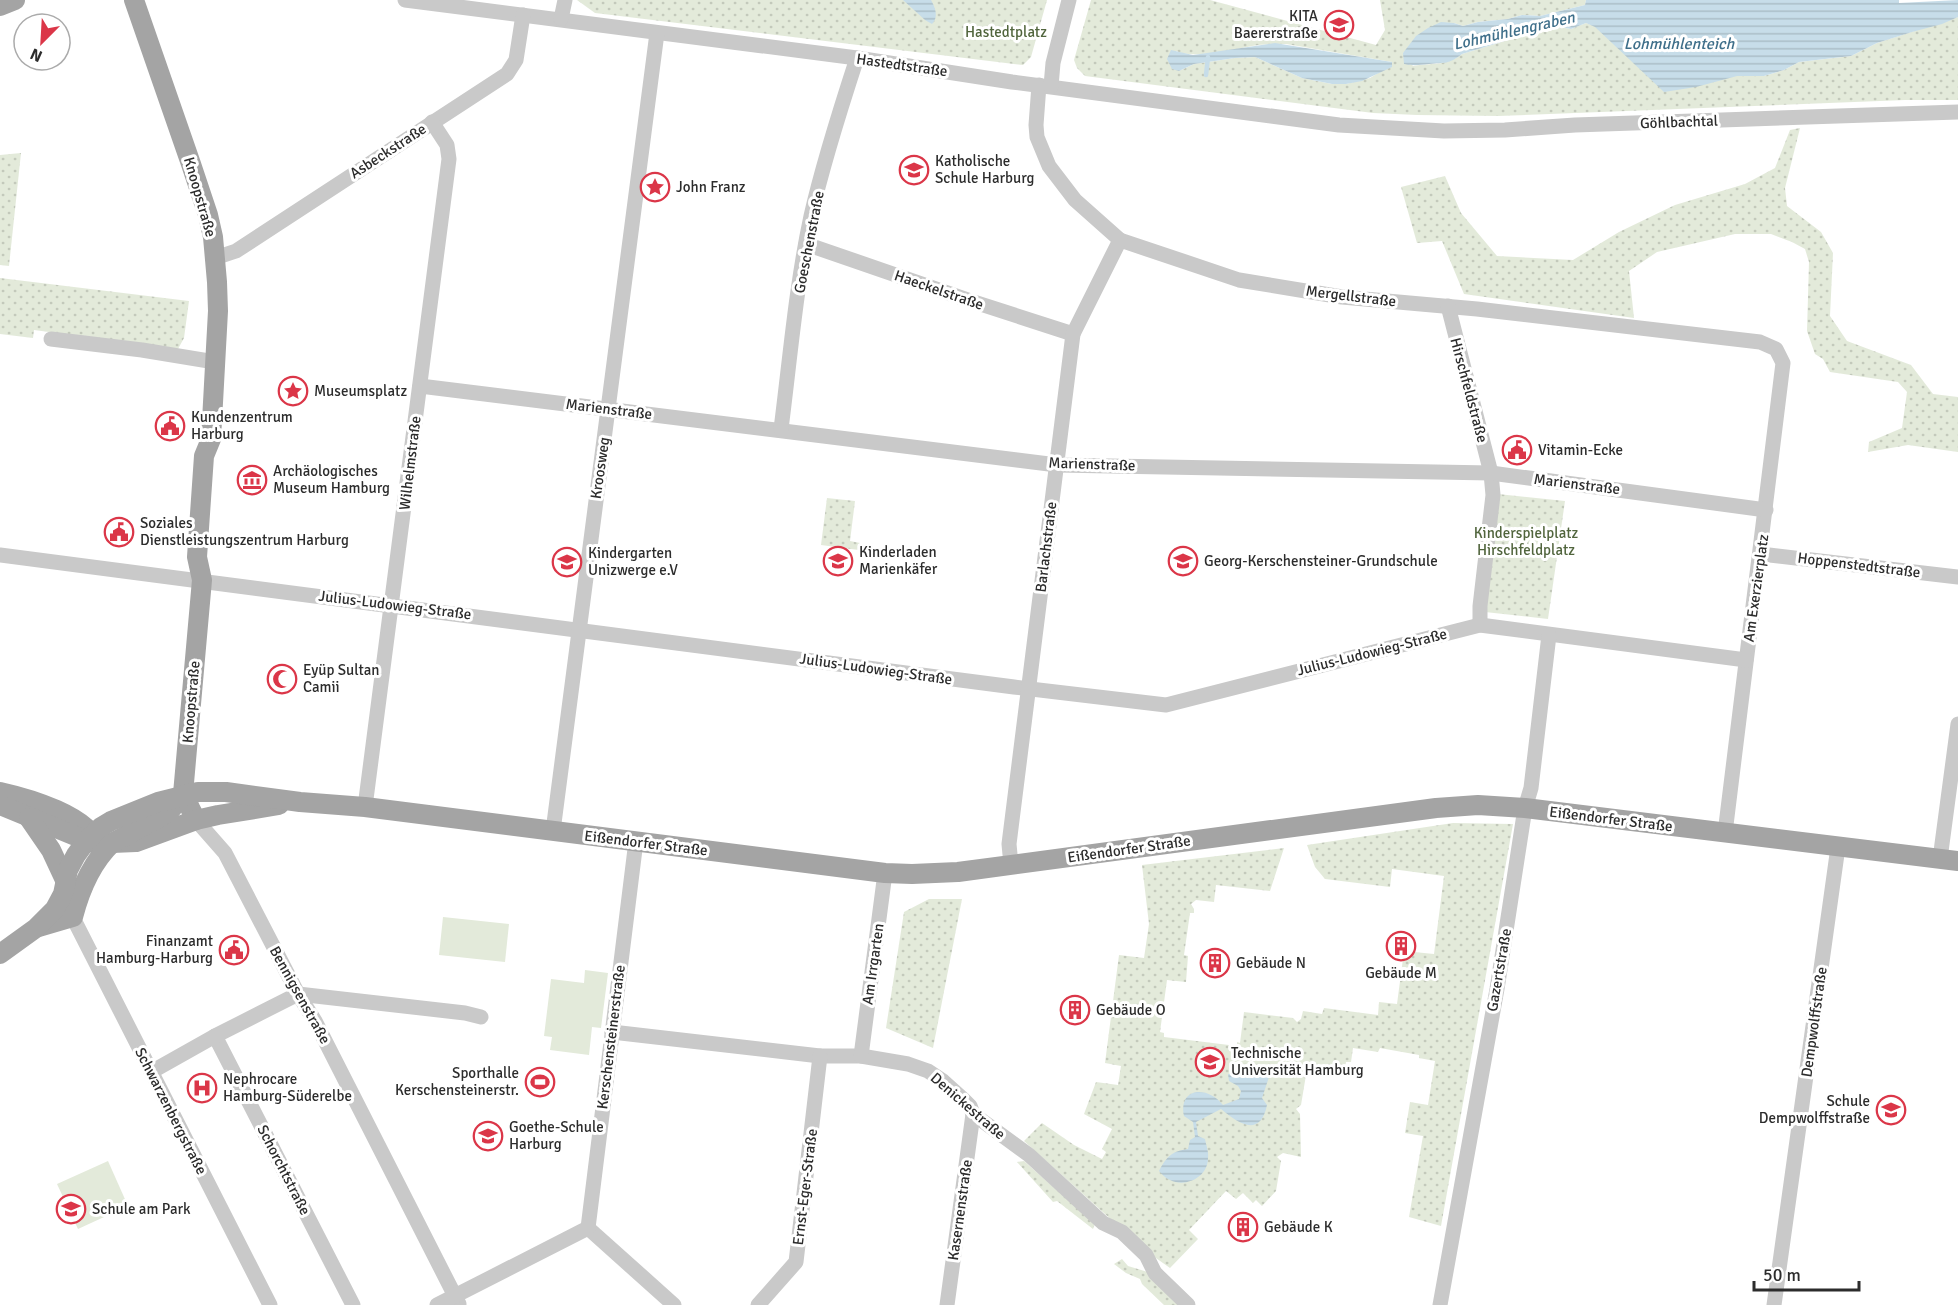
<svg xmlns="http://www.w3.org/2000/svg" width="1958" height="1305" viewBox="0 0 1958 1305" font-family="Signika,sans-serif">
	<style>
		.green { fill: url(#green-dots); fill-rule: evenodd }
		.pitch { fill: #e3eada }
		.water { fill: url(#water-rules) }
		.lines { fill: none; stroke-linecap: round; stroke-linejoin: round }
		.stream { stroke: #c7dde9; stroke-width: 4.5 }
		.minor { stroke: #c9c9c9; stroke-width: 15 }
		.major { stroke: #a4a4a4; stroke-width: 20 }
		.labels { text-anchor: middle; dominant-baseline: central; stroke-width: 6; stroke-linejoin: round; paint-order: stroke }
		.poi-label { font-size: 15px; fill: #2c2c2c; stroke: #fff; text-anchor: start }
		.park-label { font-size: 15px; fill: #51653d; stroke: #fff }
		.street-label { font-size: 15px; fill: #2c2c2c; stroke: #fff }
		.water-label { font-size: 16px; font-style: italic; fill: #3f6f8a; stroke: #fff }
	</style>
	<defs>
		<pattern id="green-dots" width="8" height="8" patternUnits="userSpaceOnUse" patternTransform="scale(1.5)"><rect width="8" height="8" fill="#e3eada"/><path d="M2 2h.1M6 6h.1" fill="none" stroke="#c3c9bb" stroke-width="1.8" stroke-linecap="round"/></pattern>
		<pattern id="water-rules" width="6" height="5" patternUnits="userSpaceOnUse" patternTransform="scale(1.5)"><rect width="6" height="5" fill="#c7dde9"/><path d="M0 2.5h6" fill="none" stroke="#abbec8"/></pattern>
	</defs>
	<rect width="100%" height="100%" fill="#fff"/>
	<g class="green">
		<polygon points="577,0 1047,0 1031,57 1023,65 595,13"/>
		<path d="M1091,0H1210L1376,45L1385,30L1380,0H1586L1585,5L1540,16L1522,15L1508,19L1478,22L1463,26L1454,23L1403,53L1413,66C1431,63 1447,66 1462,54L1554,26L1571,29L1586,23L1737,76H1764L1784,70L1799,62L1851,56L1877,43L1958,17V100H1905L1498,116L1417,115L1373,113L1085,76L1077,68L1074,60ZM1286,44L1392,62L1383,70L1370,78L1346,84H1332L1302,78L1255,57L1235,58L1194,64L1179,71L1176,51C1193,60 1238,48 1258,45C1267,44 1277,44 1286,44Z"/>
		<polygon points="1800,128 1785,188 1787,206 1821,232 1833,253 1830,316 1847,341 1911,365 1933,394 1958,397 1958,452 1908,445 1868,452 1869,442 1902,428 1907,392 1898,382 1830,372 1823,359 1815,354 1807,331 1809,262 1805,249 1792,242 1771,234 1735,234 1657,252 1629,271 1634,318 1464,294 1442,241 1417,243 1401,187 1445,176 1461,213 1497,256 1573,260 1619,232 1675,205 1745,184 1775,168 1790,130"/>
		<polygon points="21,153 9,266 0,265 0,155"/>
		<polygon points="0,278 189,301 184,338 178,349 34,330 33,338 0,334"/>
		<polygon points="1498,494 1565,501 1548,619 1485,612"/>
		<polygon points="827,498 855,501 850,541 860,543 859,550 821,545"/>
		<polygon points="1453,823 1513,824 1441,1226 1409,1217 1423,1136 1405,1133 1410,1102 1428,1105 1435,1061 1419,1058 1419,1055 1380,1048 1378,1052 1353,1048 1351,1062 1346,1062 1345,1070 1308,1063 1301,1105 1296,1109 1300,1114 1301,1157 1283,1153 1277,1157 1281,1161 1276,1191 1262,1206 1256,1200 1253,1203 1243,1193 1236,1199 1226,1191 1189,1230 1198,1239 1170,1268 1146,1251 1024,1141 1042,1123 1074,1145 1102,1159 1106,1152 1102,1149 1112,1129 1084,1114 1096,1082 1118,1085 1121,1066 1105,1063 1119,955 1144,958 1149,924 1142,865 1284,848 1270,891 1216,885 1214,902 1196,900 1191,904 1194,909 1194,913 1190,913 1184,955 1188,956 1186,982 1167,980 1160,1032 1164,1033 1164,1037 1237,1046 1237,1042 1240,1043 1244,1012 1293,1018 1297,1022 1301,1019 1303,1011 1322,1014 1324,1008 1378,1015 1379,1002 1397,1004 1404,951 1434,954 1444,876 1392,869 1390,887 1325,879 1315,867 1307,845"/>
		<polygon points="929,899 962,899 933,1048 886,1028 904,912"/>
		<polygon points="1024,1161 1095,1224 1093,1229 1057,1201 1053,1202 1017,1162"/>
		<polygon points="1122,1259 1128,1266 1151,1273 1183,1305 1164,1305 1142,1284 1140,1279 1126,1273 1114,1264"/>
	</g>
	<g class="pitch">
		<polygon points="443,917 509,924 505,962 439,955"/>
		<polygon points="585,970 608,973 601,1028 592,1027 589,1055 550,1050 552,1037 544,1036 551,979 584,983"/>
		<polygon points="108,1161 128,1206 78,1229 57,1184"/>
	</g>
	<g class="water">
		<path d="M903,0H931C935,7 939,17 932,24L925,20Z"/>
		<path d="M1586,0H1899V3L1958,0V17L1942,24L1912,32L1877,43L1851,56L1799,62L1784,70L1764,76H1737L1696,87L1664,92L1595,27L1586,23L1571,29L1554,26L1462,54C1448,65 1445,62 1429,64C1420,65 1413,66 1404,64L1403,53L1416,36L1428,28L1441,22L1454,23L1463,26L1478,22L1508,19L1522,15L1540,16L1585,5Z"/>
		<polygon points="1275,43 1392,62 1392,67 1362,81 1346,84 1332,84 1302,78 1255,57 1235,58 1194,64 1179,71 1172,69 1167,59 1171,50 1193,55"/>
		<path d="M1258,1071L1266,1073L1269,1077L1262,1098L1267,1105C1260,1138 1239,1124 1221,1109L1196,1122L1198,1136L1205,1139C1206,1145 1209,1152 1208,1158C1208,1177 1186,1188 1170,1180C1165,1178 1162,1174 1159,1171C1167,1156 1172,1151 1188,1149L1190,1140L1195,1137L1193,1122L1184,1116C1178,1086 1209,1086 1223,1105L1239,1099L1241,1091L1238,1086L1229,1081L1228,1074L1247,1075Z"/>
	</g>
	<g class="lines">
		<polyline class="stream" points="1206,75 1208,57"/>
		<g class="minor">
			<polyline points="405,0 857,58 1012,82 1339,125 1444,131 1505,130 1575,125 1958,112"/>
			<polyline points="561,19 565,0"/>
			<polyline points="1039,85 1036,125 1037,137 1049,166 1075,200 1120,240 1239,280 1342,297 1477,309 1760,342 1776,349 1783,363 1725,833"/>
			<polyline points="1051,86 1053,63 1069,0"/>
			<polyline points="806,244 971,301 1073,334"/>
			<polyline points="215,258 236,251 507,74 516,60 523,15"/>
			<polyline points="1448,306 1491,473 1493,495 1480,606 1480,625"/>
			<polyline points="51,339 142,350 215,362"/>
			<polyline points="420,386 1057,465 1491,473 1766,510"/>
			<path d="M781,429C790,359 796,286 811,216C823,163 840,110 857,58"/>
			<polyline points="1761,554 1958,577"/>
			<polyline points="0,555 1014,687 1166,705 1480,625 1746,660"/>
			<polyline points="365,807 449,159 447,145 432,122"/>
			<polyline points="196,820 225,853 298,994 315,1021 459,1304"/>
			<polyline points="553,831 657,33"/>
			<polyline points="1940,859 1958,724"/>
			<polyline points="1011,865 1009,844 1073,334 1120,240"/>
			<polyline points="68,908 270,1305"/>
			<polyline points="612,1032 820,1056 861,1056 908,1064 928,1071 943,1081 963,1099 970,1106 973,1114 1029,1155 1103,1223 1122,1232 1146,1255 1155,1273 1188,1305"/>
			<polyline points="215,1036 353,1305"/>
			<polyline points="861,1056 885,873"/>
			<polyline points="151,1072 215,1036 298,994 465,1013 481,1017"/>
			<polyline points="588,1228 674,1305"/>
			<polyline points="437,1305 588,1228 636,841"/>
			<polyline points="758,1305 796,1262 820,1056"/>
			<polyline points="947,1305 973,1114"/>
			<polyline points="1440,1305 1497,989 1525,808 1531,788 1549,635"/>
			<polyline points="1774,1305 1838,847"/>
		</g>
		<g class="major">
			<polyline points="134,0 191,164 208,215 213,237 217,282 218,311 211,439 204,456 197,557 202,580 183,794 196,820"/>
			<polyline points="0,6 15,0"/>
			<path d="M0,792C27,798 91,816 98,846"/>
			<polyline points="0,805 78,837 98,842 112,843 136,842 196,820 218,815 279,805"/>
			<polyline points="29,818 51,850 65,880"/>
			<path d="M39,927L73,917C80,890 91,863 112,843L169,812L183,794"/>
			<polyline points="0,954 36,928 55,909 63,894 68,870 76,855 87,840 101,827 111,821 158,802 198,792 226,792 300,802 365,807 885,873 912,874 958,872 1436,808 1478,805 1525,808 1958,861"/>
		</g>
	</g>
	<defs>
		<g id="school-ring" transform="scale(1.5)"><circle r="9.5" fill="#fff" stroke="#db3648" stroke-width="1.5"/><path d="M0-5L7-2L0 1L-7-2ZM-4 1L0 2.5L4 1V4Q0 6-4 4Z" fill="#db3648"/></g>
		<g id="sight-ring" transform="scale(1.5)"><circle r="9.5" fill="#fff" stroke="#db3648" stroke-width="1.5"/><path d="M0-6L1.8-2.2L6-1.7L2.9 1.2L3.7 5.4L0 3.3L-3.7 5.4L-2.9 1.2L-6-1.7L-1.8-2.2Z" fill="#db3648"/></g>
		<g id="civic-ring" transform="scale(1.5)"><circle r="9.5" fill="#fff" stroke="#db3648" stroke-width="1.5"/><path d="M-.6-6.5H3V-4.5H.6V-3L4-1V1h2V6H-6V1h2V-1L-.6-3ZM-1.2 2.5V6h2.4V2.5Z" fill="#db3648"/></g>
		<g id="museum-ring" transform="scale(1.5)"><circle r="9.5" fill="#fff" stroke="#db3648" stroke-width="1.5"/><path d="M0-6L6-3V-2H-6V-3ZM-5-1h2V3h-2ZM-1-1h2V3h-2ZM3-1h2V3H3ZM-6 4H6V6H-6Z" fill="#db3648"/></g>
		<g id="mosque-ring" transform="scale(1.5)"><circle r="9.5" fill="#fff" stroke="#db3648" stroke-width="1.5"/><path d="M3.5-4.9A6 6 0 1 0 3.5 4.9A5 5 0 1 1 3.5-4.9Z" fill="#db3648"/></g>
		<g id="building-ring" transform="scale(1.5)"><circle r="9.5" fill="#fff" stroke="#db3648" stroke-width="1.5"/><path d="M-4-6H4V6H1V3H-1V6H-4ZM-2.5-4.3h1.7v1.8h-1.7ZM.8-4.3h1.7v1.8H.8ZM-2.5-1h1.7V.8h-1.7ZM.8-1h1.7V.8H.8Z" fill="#db3648"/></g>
		<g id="university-ring" transform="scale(1.5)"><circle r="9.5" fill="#fff" stroke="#db3648" stroke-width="1.5"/><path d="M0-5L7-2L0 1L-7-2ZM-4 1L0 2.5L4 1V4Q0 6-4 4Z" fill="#db3648"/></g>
		<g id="stadium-ring" transform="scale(1.5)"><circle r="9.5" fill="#fff" stroke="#db3648" stroke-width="1.5"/><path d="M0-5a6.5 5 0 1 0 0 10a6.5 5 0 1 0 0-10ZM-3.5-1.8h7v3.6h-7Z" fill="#db3648"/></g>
		<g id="hospital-ring" transform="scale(1.5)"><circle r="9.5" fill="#fff" stroke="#db3648" stroke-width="1.5"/><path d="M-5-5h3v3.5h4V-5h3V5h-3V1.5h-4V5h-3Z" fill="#db3648"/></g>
	</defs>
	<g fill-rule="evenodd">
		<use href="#school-ring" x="1339" y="25"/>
		<use href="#school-ring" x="914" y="170"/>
		<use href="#sight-ring" x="655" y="187"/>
		<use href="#sight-ring" x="293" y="391"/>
		<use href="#civic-ring" x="170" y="426"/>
		<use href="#civic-ring" x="1517" y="450"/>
		<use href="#museum-ring" x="252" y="480"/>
		<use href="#civic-ring" x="119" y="532"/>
		<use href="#school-ring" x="838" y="561"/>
		<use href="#school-ring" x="1183" y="561"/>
		<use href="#school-ring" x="567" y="562"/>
		<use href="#mosque-ring" x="282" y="679"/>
		<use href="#building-ring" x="1401" y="946"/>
		<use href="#civic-ring" x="234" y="950"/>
		<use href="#building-ring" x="1215" y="963"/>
		<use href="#building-ring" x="1075" y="1010"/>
		<use href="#university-ring" x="1210" y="1062"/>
		<use href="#stadium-ring" x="540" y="1082"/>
		<use href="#hospital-ring" x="202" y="1088"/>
		<use href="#school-ring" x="1891" y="1110"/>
		<use href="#school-ring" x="488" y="1136"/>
		<use href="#school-ring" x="71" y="1209"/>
		<use href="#building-ring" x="1243" y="1227"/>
	</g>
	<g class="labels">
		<g class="poi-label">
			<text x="1318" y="16" text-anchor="end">KITA<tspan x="1318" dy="17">Baererstraße</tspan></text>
			<text x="935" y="161">Katholische<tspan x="935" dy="17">Schule Harburg</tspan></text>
			<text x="676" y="187">John Franz</text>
			<text x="314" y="391">Museumsplatz</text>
			<text x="191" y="417">Kundenzentrum<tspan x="191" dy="17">Harburg</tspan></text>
			<text x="1538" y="450">Vitamin-Ecke</text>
			<text x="273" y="471">Archäologisches<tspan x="273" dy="17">Museum Hamburg</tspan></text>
			<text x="140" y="523">Soziales<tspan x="140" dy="17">Dienstleistungszentrum Harburg</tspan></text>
			<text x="859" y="552">Kinderladen<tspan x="859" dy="17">Marienkäfer</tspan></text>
			<text x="588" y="553">Kindergarten<tspan x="588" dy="17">Unizwerge e.V</tspan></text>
			<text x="1204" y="561">Georg-Kerschensteiner-Grundschule</text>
			<text x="303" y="670">Eyüp Sultan<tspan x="303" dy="17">Camii</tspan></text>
			<text x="213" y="941" text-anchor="end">Finanzamt<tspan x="213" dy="17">Hamburg-Harburg</tspan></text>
			<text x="1236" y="963">Gebäude N</text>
			<text x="1401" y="973" text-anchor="middle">Gebäude M</text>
			<text x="1096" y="1010">Gebäude O</text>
			<text x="1231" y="1053">Technische<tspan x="1231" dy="17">Universität Hamburg</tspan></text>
			<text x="519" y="1073" text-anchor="end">Sporthalle<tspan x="519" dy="17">Kerschensteinerstr.</tspan></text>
			<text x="223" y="1079">Nephrocare<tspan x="223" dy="17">Hamburg-Süderelbe</tspan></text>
			<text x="1870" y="1101" text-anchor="end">Schule<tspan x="1870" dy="17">Dempwolffstraße</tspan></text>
			<text x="509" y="1127">Goethe-Schule<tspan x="509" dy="17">Harburg</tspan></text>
			<text x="92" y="1209">Schule am Park</text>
			<text x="1264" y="1227">Gebäude K</text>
		</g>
		<g class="park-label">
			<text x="1006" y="32">Hastedtplatz</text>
			<text x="1526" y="533">Kinderspielplatz<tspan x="1526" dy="17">Hirschfeldplatz</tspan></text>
		</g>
		<g class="street-label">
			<text transform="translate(902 65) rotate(8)">Hastedtstraße</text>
			<text transform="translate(1679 122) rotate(-2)">Göhlbachtal</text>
			<text transform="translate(388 151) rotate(-33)">Asbeckstraße</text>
			<text transform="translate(200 197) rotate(74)">Knoopstraße</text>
			<text transform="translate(809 242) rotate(-79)">Goeschenstraße</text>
			<text transform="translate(939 290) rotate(19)">Haeckelstraße</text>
			<text transform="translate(1351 296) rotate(7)">Mergellstraße</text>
			<text transform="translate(1469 390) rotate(75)">Hirschfeldstraße</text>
			<text transform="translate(609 409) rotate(7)">Marienstraße</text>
			<text transform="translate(410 463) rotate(-83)">Wilhelmstraße</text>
			<text transform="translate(1092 464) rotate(2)">Marienstraße</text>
			<text transform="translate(600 468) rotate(-82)">Kroosweg</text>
			<text transform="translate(1577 484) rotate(7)">Marienstraße</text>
			<text transform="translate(1046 547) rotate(-83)">Barlachstraße</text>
			<text transform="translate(1859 565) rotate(7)">Hoppenstedtstraße</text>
			<text transform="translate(1756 588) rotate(-82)">Am Exerzierplatz</text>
			<text transform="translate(395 605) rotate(7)">Julius-Ludowieg-Straße</text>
			<text transform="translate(1372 652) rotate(-14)">Julius-Ludowieg-Straße</text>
			<text transform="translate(876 669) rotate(8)">Julius-Ludowieg-Straße</text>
			<text transform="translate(191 702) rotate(-85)">Knoopstraße</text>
			<text transform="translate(1611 819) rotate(7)">Eißendorfer Straße</text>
			<text transform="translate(646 843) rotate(7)">Eißendorfer Straße</text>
			<text transform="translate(1129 849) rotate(-8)">Eißendorfer Straße</text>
			<text transform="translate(873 964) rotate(-82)">Am Irrgarten</text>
			<text transform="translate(1499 970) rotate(-80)">Gazertstraße</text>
			<text transform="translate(300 995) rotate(61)">Bennigsenstraße</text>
			<text transform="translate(1814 1022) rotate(-82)">Dempwolffstraße</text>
			<text transform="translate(611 1037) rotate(-83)">Kerschensteinerstraße</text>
			<text transform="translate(968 1106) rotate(41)">Denickestraße</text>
			<text transform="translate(171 1111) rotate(63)">Schwarzenbergstraße</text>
			<text transform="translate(284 1170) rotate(63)">Schorchtstraße</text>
			<text transform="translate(805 1187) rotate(-83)">Ernst-Eger-Straße</text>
			<text transform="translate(960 1210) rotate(-82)">Kasernenstraße</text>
		</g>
		<g class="water-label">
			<text transform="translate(1514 31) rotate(-13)">Lohmühlengraben</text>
			<text x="1679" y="44">Lohmühlenteich</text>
		</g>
	</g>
	<g transform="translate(42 42) rotate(204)"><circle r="28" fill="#ffffff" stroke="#ababab" stroke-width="1.5"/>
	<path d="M0-4.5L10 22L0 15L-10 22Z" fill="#db3648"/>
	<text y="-9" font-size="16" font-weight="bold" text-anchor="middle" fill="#2c2c2c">N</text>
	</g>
	<path d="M1754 1281v9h105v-9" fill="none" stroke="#2c2c2c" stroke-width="3"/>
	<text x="1763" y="1281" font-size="18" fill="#2c2c2c" stroke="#ffffff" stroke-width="4.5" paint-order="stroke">50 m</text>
</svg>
